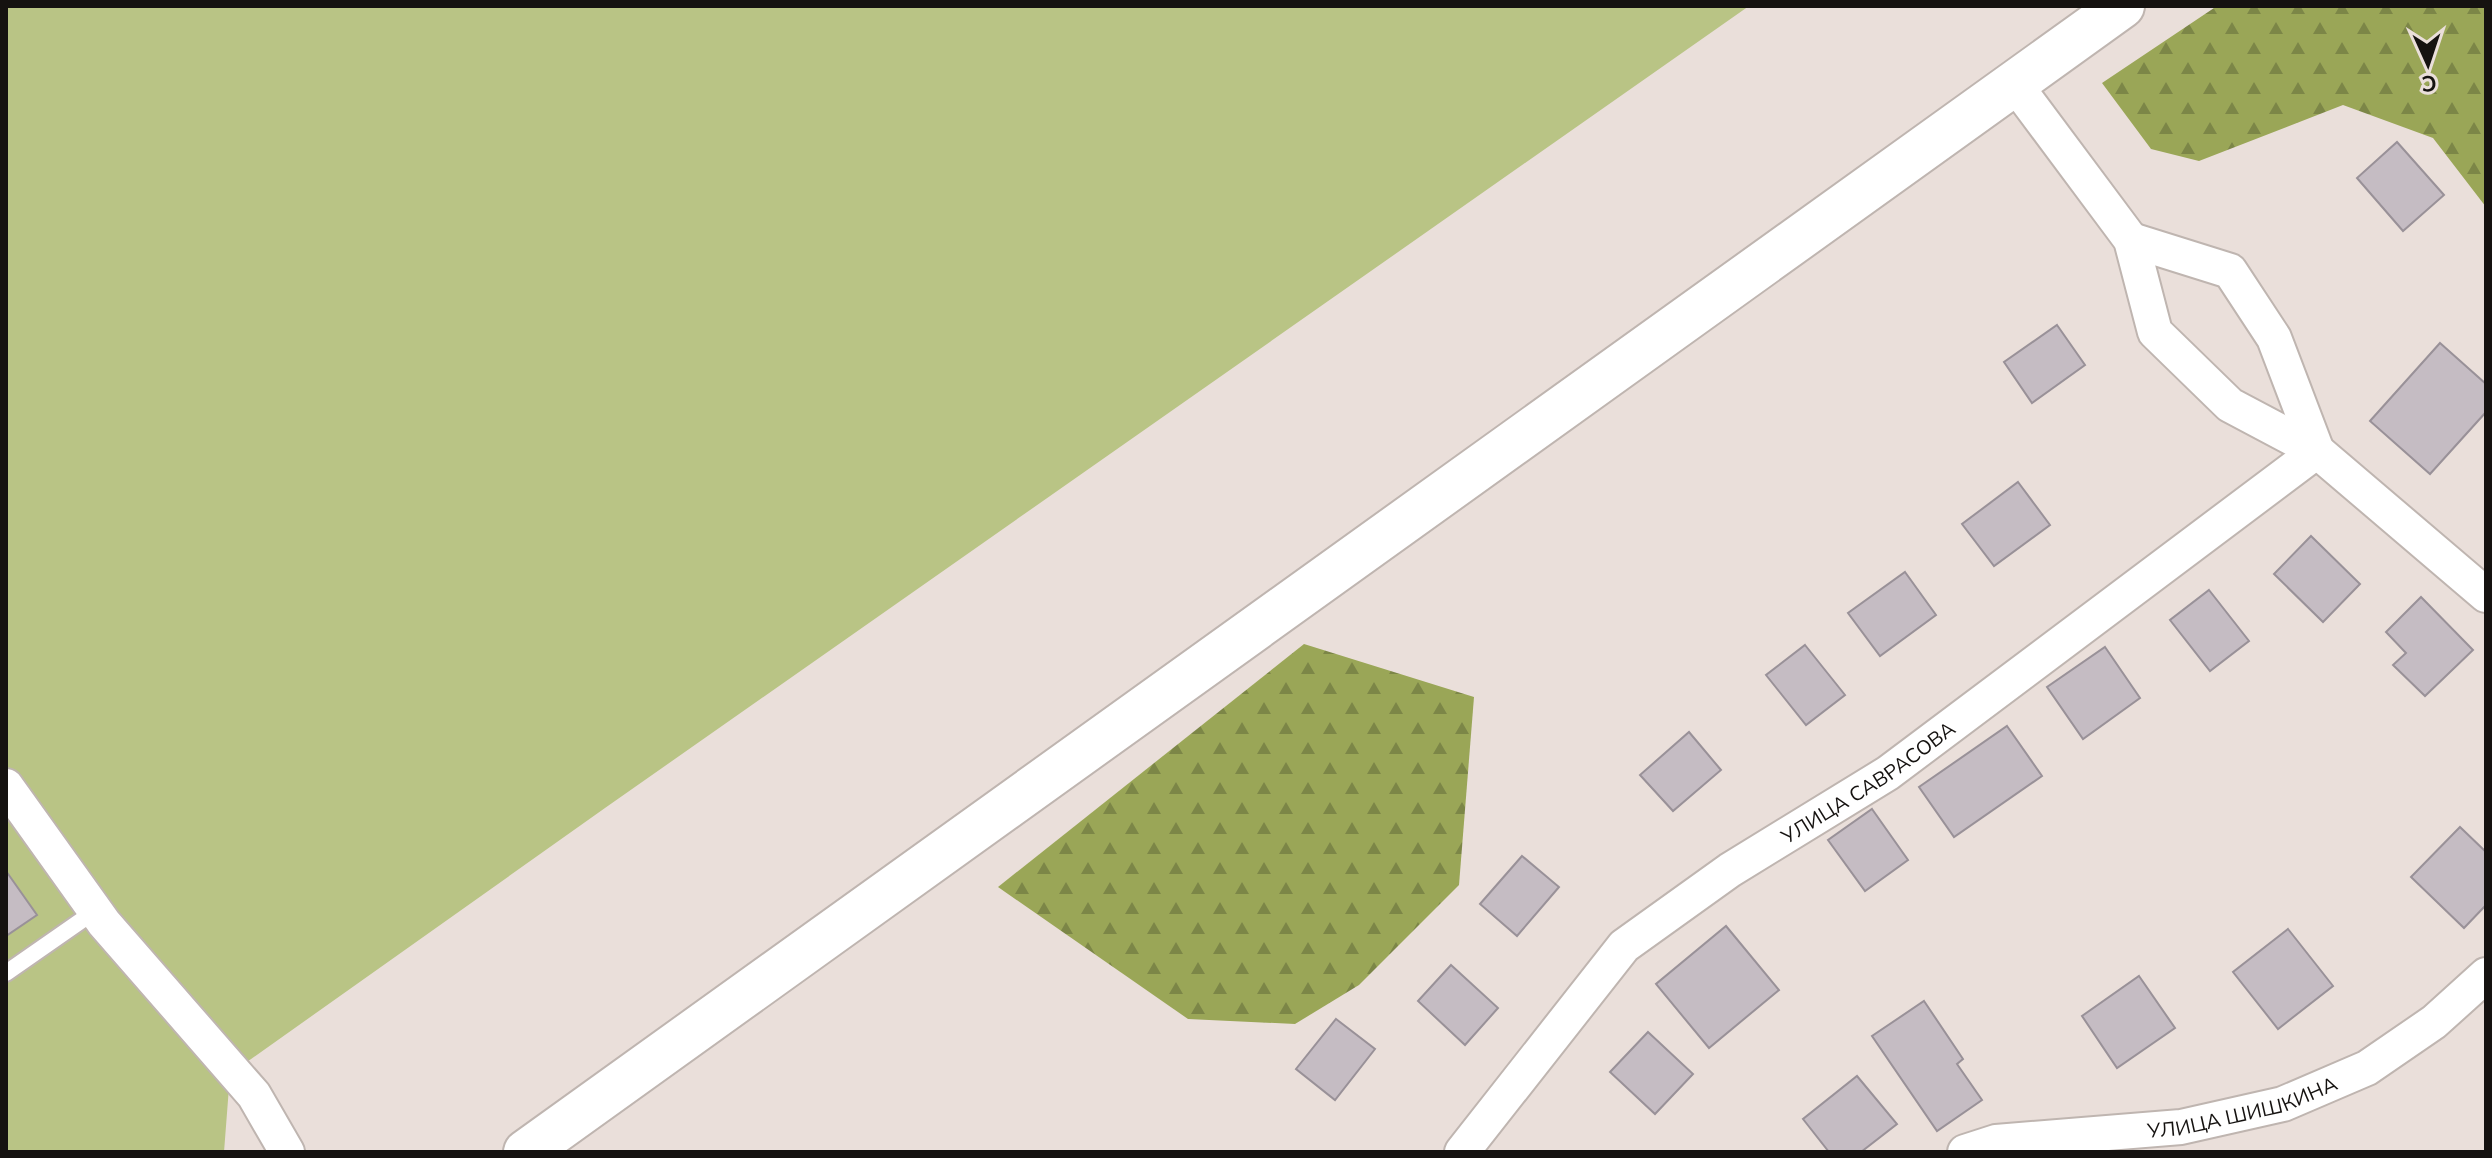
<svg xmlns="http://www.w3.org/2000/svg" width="2492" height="1158" viewBox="0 0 2492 1158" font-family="Mulish,sans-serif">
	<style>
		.grass { fill: #b9c485 }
		.forest { fill: url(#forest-firs) }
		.building { fill: #c5bcc3; stroke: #999198; stroke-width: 2 }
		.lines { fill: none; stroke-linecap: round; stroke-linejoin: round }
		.lane-casing { stroke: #bfb5b0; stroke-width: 20 }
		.street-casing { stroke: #bfb5b0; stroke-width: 38 }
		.secondary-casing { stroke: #bfb5b0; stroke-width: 48 }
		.lane { stroke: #fff; stroke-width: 16 }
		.street { stroke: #fff; stroke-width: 34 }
		.secondary { stroke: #fff; stroke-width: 44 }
		.labels { text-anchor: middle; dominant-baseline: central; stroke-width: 6; stroke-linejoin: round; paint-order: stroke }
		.street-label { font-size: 20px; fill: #151210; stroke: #eadfda }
	</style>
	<defs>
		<pattern id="forest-firs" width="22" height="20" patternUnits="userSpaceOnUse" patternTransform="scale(2)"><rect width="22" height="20" fill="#9aa657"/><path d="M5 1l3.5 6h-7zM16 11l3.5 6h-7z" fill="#7c8647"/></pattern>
	</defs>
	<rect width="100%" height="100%" fill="#eadfda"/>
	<polygon class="grass" points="6,6 1749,6 605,808 230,1074 224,1152 6,1152"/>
	<g class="forest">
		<polygon points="2217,6 2486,6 2486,207 2433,138 2343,105 2199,161 2151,149 2102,83"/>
		<polygon points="1304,644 1474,697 1459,885 1359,985 1295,1024 1188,1019 998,887"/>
	</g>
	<g class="building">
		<polygon points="2397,142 2444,195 2403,231 2357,178"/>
		<polygon points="2057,325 2085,365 2032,403 2004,362"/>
		<polygon points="2440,343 2486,384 2486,412 2430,474 2370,421"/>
		<polygon points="2018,482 2050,525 1994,566 1962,524"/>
		<polygon points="2311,536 2360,584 2323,622 2274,574"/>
		<polygon points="1905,572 1936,615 1880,656 1848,613"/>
		<polygon points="2209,590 2249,641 2210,671 2170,620"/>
		<polygon points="2421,597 2473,650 2425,696 2393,665 2406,653 2386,632"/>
		<polygon points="1805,645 1845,695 1806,725 1766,675"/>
		<polygon points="2105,647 2140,698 2083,739 2047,687"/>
		<polygon points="2007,726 2042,776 1954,837 1919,787"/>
		<polygon points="1689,732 1721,770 1673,811 1640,775"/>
		<polygon points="1872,809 1908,860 1865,891 1828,840"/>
		<polygon points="2460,827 2486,852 2486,905 2464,928 2411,877"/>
		<polygon points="1522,856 1559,887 1517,936 1480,904"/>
		<polygon points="6,871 37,915 6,936"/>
		<polygon points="1726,926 1779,990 1709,1048 1656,984"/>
		<polygon points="2288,929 2333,986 2278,1029 2233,972"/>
		<polygon points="1451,965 1498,1008 1465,1045 1418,1001"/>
		<polygon points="2139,976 2175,1028 2117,1068 2082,1016"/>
		<polygon points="1924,1001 1963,1059 1957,1064 1982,1100 1937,1131 1872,1036"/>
		<polygon points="1336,1019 1375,1049 1335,1100 1296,1069"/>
		<polygon points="1648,1032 1693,1074 1655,1114 1610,1072"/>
		<polygon points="1857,1076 1897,1124 1861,1152 1829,1152 1803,1119"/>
	</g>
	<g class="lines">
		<g class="lane-casing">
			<polyline id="lane" points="6,973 95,911"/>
		</g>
		<g class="street-casing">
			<g id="street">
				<polyline points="2014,83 2131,240 2155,332 2230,405 2317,451 2486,595"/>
				<polyline points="2131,240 2230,271 2274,338 2317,451"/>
				<polyline points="6,786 104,923 254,1095 287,1152"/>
				<path id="s1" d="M1462,1152L1624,946L1730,870L1888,773L2317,451"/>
				<path id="s2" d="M1965,1152L1996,1142L2181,1127L2283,1104L2367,1068L2434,1022L2486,975"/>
			</g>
		</g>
		<g class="secondary-casing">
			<polyline id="secondary" points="526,1152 2122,6"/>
		</g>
		<use href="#lane" class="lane"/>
		<use href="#street" class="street"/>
		<use href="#secondary" class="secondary"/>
	</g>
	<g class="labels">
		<g class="street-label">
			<text stroke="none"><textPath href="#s1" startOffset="556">УЛИЦА САВРАСОВА</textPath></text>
			<text stroke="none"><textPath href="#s2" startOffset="282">УЛИЦА ШИШКИНА</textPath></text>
		</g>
	</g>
	<rect width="2492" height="1158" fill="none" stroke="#151210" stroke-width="16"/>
	<g transform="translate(2428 64) rotate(177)" stroke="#eadfda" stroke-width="6" paint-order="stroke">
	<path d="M0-6L14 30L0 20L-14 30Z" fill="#151210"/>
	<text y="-12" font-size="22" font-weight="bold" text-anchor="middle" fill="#151210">С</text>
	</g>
</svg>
